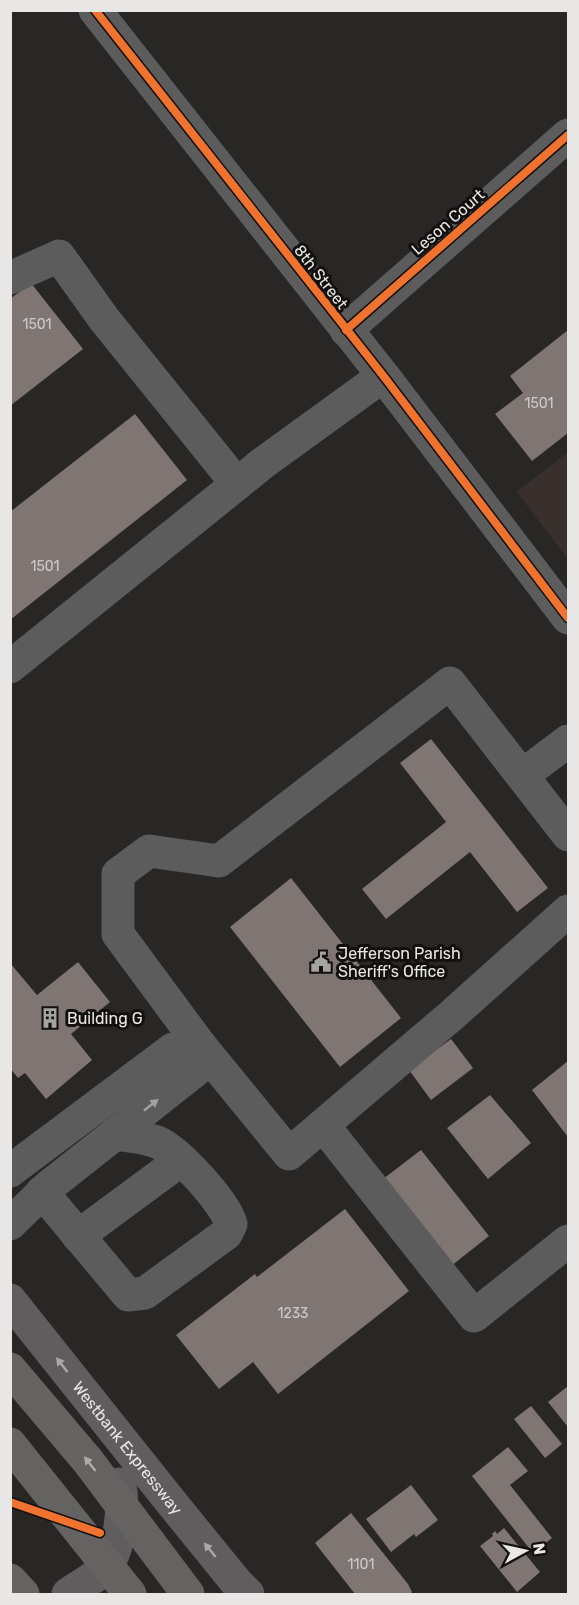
<svg xmlns="http://www.w3.org/2000/svg" width="579" height="1605" viewBox="0 0 579 1605" font-family="Rubik,sans-serif">
	<style>
		.built { fill: #39302d }
		.building { fill: #7f7573 }
		.lines { fill: none; stroke-linecap: round; stroke-linejoin: round }
		.minor { stroke: #5c5c5c; stroke-width: 33 }
		.major { stroke: #5f5d5d; stroke-width: 33 }
		.highway { stroke: #646362; stroke-width: 33 }
		.highway-bridge { stroke: #646362; stroke-width: 33 }
		.cycleway-casing { stroke: #11100f; stroke-width: 11 }
		.cycleway { stroke: #ef722f; stroke-width: 8 }
		.oneway { fill: #a2a2a1 }
		.oneway2 { fill: #aba9a8 }
		.oneway3 { fill: #adacab }
		.labels { text-anchor: middle; dominant-baseline: central; stroke-width: 6; stroke-linejoin: round; paint-order: stroke }
		.number-label { font-size: 14px; fill: #cecac9 }
		.street-label { font-size: 16px; fill: #e9e7e6; stroke: #11100f }
		.poi-label { font-size: 16px; fill: #e9e7e6; stroke: #11100f; text-anchor: start }
	</style>
	<rect width="100%" height="100%" fill="#292726"/>
	<polygon class="built" points="568,452 568,559 517,492"/>
	<g class="building">
		<polygon points="31,283 83,349 10,406 10,299"/>
		<polygon points="568,330 568,433 532,461 495,414 523,393 510,376"/>
		<polygon points="135,414 187,480 10,620 10,512"/>
		<polygon points="431,739 548,888 517,912 470,852 386,919 362,889 446,822 400,763"/>
		<polygon points="291,878 401,1018 340,1067 230,927"/>
		<polygon points="78,962 110,1002 71,1034 92,1060 46,1099 25,1073 18,1078 10,1068 10,963 37,995"/>
		<polygon points="451,1039 473,1068 431,1100 409,1070"/>
		<polygon points="568,1061 568,1137 532,1090"/>
		<polygon points="490,1095 531,1143 488,1179 447,1128"/>
		<polygon points="421,1150 489,1236 451,1266 383,1179"/>
		<polygon points="345,1209 409,1291 278,1394 253,1362 219,1389 176,1335 255,1274 257,1277"/>
		<polygon points="568,1386 568,1427 548,1402"/>
		<polygon points="531,1406 562,1444 545,1458 514,1419"/>
		<polygon points="508,1447 528,1471 510,1485 552,1538 533,1553 472,1476"/>
		<polygon points="411,1485 438,1520 416,1537 414,1534 391,1552 366,1519"/>
		<polygon points="351,1513 408,1584 412,1592 410,1594 355,1594 315,1543"/>
		<polygon points="504,1528 540,1572 517,1592 480,1546 493,1536 492,1534 495,1531 497,1534"/>
	</g>
	<g class="lines">
		<g class="minor">
			<polyline points="95,10 385,378 568,618"/>
			<polyline points="10,278 59,256 104,319 237,484"/>
			<polyline points="346,330 568,135"/>
			<polyline points="10,667 263,463 383,376"/>
			<polyline points="523,775 568,741"/>
			<polyline points="568,835 450,683 219,861 149,851 118,874 118,934 200,1045 289,1154 452,1015 568,911"/>
			<polyline points="323,1125 474,1316 568,1241"/>
			<polyline points="10,1171 173,1049 200,1045"/>
			<path d="M42,1192L128,1295L145,1293L226,1234L231,1224C225,1202 178,1151 157,1142C144,1137 128,1136 115,1134"/>
			<polyline points="10,1224 48,1187 196,1070 200,1045"/>
			<polyline points="78,1236 181,1160"/>
		</g>
		<g class="major">
			<path id="s1" d="M10,1300L171,1502L236,1582L248,1594"/>
			<path d="M68,1594C79,1586 93,1579 103,1570C121,1552 124,1507 120,1484"/>
		</g>
		<polyline class="highway" points="10,1580 23,1594"/>
		<g class="highway-bridge">
			<polyline points="10,1369 88,1461 188,1594"/>
			<polyline points="10,1444 130,1594"/>
		</g>
		<g class="cycleway-casing">
			<g id="cycleway">
				<polyline points="95,10 385,378 568,618"/>
				<polyline points="346,330 568,135"/>
				<polyline points="10,1502 100,1533"/>
			</g>
		</g>
		<use href="#cycleway" class="cycleway"/>
	</g>
	<defs><path id="oneway-solid" d="M-6-.8H1V-3.2L6.5 0L1 3.2V.8H-6Z" transform="scale(1.5)"/></defs>
	<use class="oneway" href="#oneway-solid" transform="translate(151 1105) rotate(-38)"/>
	<g class="oneway2">
		<use href="#oneway-solid" transform="translate(62 1365) rotate(-128)"/>
		<use href="#oneway-solid" transform="translate(210 1550) rotate(-129)"/>
	</g>
	<use class="oneway3" href="#oneway-solid" transform="translate(90 1464) rotate(-128)"/>
	<defs>
		<g id="civic-bare" transform="scale(1.62)"><path d="M-.6-6.5H3V-4.5H.6V-3L4-1V1h2V6H-6V1h2V-1L-.6-3ZM-1.2 2.5V6h2.4V2.5Z" fill="#a6a4a3" stroke="#11100f" stroke-width="2.5" paint-order="stroke"/></g>
		<g id="building-bare" transform="scale(1.62)"><path d="M-4-6H4V6H1V3H-1V6H-4ZM-2.5-4.3h1.7v1.8h-1.7ZM.8-4.3h1.7v1.8H.8ZM-2.5-1h1.7V.8h-1.7ZM.8-1h1.7V.8H.8Z" fill="#a6a4a3" stroke="#11100f" stroke-width="2.5" paint-order="stroke"/></g>
	</defs>
	<g fill-rule="evenodd">
		<use href="#civic-bare" x="321" y="962"/>
		<use href="#building-bare" x="50" y="1018"/>
	</g>
	<g class="labels">
		<g class="number-label">
			<text x="37" y="324">1501</text>
			<text x="539" y="403">1501</text>
			<text x="45" y="566">1501</text>
			<text x="293" y="1313">1233</text>
			<text x="361" y="1564">1101</text>
		</g>
		<g class="street-label">
			<text transform="translate(448 222) rotate(-41)">Leson Court</text>
			<text transform="translate(321 277) rotate(52)">8th Street</text>
			<text stroke="none"><textPath href="#s1" startOffset="189">Westbank Expressway</textPath></text>
		</g>
		<g class="poi-label">
			<text x="338" y="953">Jefferson Parish<tspan x="338" dy="18">Sheriff's Office</tspan></text>
			<text x="67" y="1018">Building G</text>
		</g>
	</g>
	<rect width="579" height="1605" fill="none" stroke="#e9e7e6" stroke-width="24"/>
	<g transform="translate(525 1551) rotate(82)" stroke="#11100f" stroke-width="4.5" paint-order="stroke">
	<path d="M0-4.5L10 22L0 15L-10 22Z" fill="#e9e7e6"/>
	<text y="-9" font-size="16" font-weight="bold" text-anchor="middle" fill="#e9e7e6">N</text>
	</g>
</svg>
